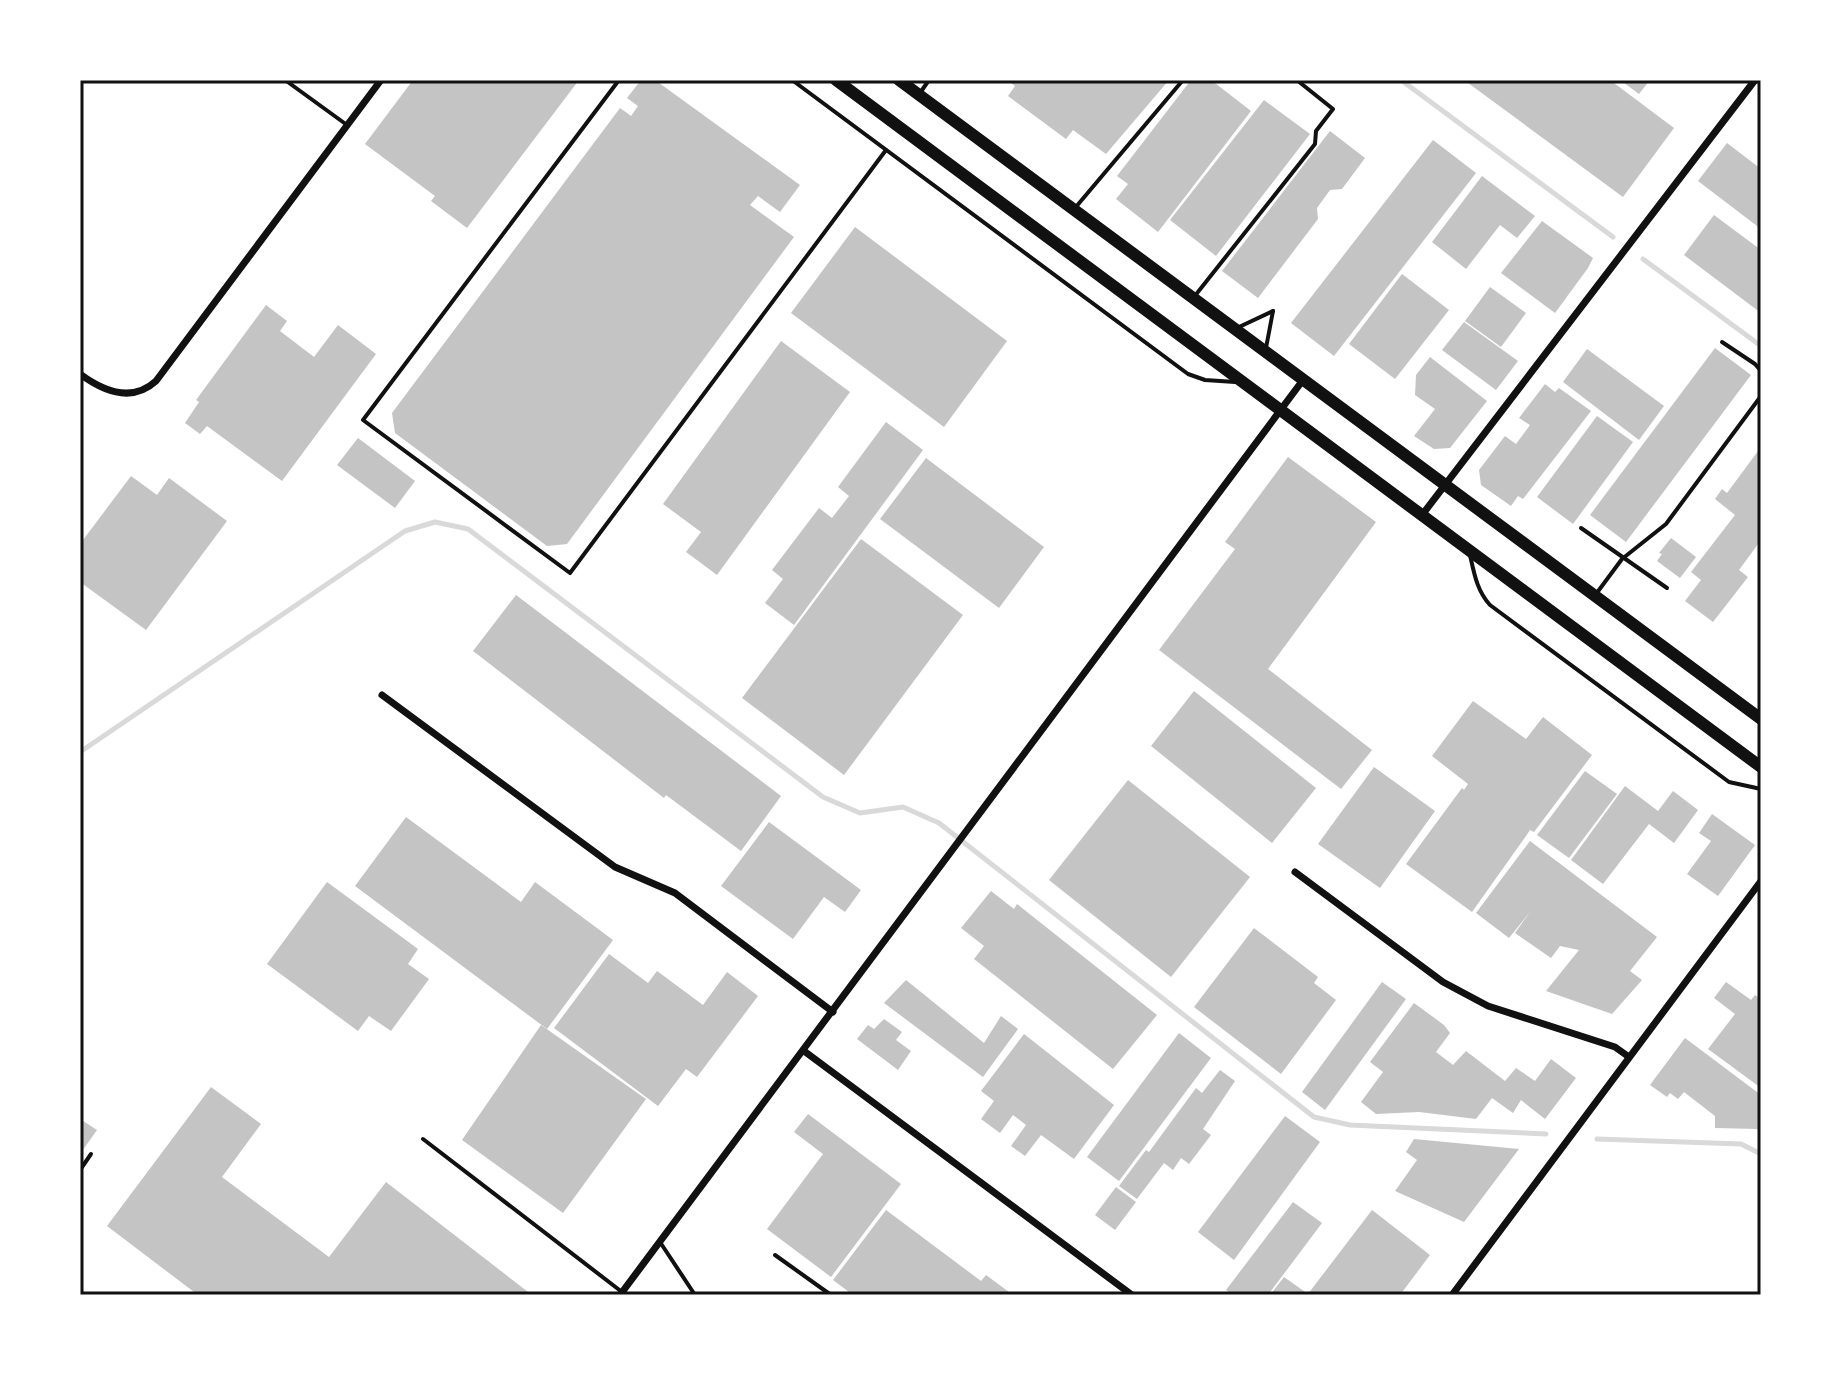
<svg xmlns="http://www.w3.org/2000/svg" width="1841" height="1375" viewBox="0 0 1841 1375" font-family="Manrope,sans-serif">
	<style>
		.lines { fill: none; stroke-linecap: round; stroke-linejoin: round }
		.stream { stroke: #d9d9d9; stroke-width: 5 }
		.building { fill: #c4c4c4 }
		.service { stroke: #111; stroke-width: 4 }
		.minor { stroke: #111; stroke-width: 7 }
		.primary { stroke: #111; stroke-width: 12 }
		.neatline { fill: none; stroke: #111; stroke-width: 3 }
	</style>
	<rect width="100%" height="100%" fill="#fff"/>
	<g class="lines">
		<g class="stream">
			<polyline points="1401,80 1613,237"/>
			<polyline points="1643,259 1761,346"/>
			<polyline points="80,752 405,531 435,522 468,529 823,797 860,813 903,807 939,823 1314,1117 1350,1125 1546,1134"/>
			<polyline points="1597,1139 1741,1144 1761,1154"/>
		</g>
	</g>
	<g class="building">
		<polygon points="413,80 579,80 467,228 431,201 435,196 365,144"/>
		<polygon points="641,80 655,80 800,185 780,212 758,196 750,205 794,237 567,544 547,546 395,433 392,413 620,108 631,116 638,106 627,98"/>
		<polygon points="1007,80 1169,80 1106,154 1073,130 1066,139 1008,96 1015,86"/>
		<polygon points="1191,80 1211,80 1251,111 1158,232 1116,199 1128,184 1117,176"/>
		<polygon points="1464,80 1610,80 1674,128 1623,197"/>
		<polygon points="1620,80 1650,80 1639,94"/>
		<polygon points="1264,100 1310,134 1216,256 1170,220"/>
		<polygon points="1330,131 1365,158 1342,189 1330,190 1317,208 1318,219 1258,298 1222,271"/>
		<polygon points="1433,140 1476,173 1334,356 1291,323"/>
		<polygon points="1727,143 1761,169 1761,229 1698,181"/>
		<polygon points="1482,176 1535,216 1517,238 1500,225 1466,269 1432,242"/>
		<polygon points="1714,215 1761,250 1761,313 1684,255"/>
		<polygon points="1542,221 1593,258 1588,268 1555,313 1501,273"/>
		<polygon points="855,227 1007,341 944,427 791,313"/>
		<polygon points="1402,274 1449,310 1395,379 1349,344"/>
		<polygon points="1490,287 1526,313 1501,347 1465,321"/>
		<polygon points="266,305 287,321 280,331 314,357 338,325 376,354 282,481 207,426 200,434 185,423 199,402 196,400"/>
		<polygon points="1464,322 1518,361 1496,390 1442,350"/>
		<polygon points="781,341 850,392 717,575 686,552 701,532 663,504"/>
		<polygon points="1715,348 1751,375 1626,542 1590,515"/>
		<polygon points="1587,349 1664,406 1639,440 1563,382"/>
		<polygon points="1430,357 1487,401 1450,448 1434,449 1414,436 1435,409 1415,395 1416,375"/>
		<polygon points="1545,384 1555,392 1559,388 1591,411 1523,499 1518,496 1511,506 1481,485 1479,470 1505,436 1516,444 1530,425 1519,418"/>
		<polygon points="1597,416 1633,442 1573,524 1537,497"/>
		<polygon points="886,422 923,450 794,625 765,603 783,579 772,570 819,508 832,518 849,496 838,487"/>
		<polygon points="358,438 415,481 395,508 337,465"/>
		<polygon points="1761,447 1761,540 1739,570 1748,577 1713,622 1685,601 1701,580 1691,572 1735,515 1715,499 1722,489 1727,493"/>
		<polygon points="1288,457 1376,522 1268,669 1372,750 1341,789 1159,650 1235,549 1225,542"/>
		<polygon points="926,458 1044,547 999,608 880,519"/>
		<polygon points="131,476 157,495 169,478 227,521 146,630 80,582 80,544"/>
		<polygon points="1671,538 1696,557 1680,578 1657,561 1662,554 1659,553"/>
		<polygon points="861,539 963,615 844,775 742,698"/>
		<polygon points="516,595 781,796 741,851 666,795 664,798 473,651"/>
		<polygon points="1194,691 1316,788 1272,843 1151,746"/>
		<polygon points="1473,701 1526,739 1543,717 1592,755 1534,832 1530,830 1526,836 1472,912 1406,864 1462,788 1464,790 1468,784 1432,756"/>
		<polygon points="1374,767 1435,811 1380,888 1318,844"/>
		<polygon points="1585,771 1617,794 1569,858 1537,835"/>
		<polygon points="1128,780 1250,877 1171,977 1049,880"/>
		<polygon points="1625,786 1658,811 1673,791 1698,810 1674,843 1649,824 1603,884 1571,860"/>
		<polygon points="1712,814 1755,845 1718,896 1687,874 1711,841 1699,833"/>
		<polygon points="406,817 521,902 535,882 613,940 547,1029 355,886"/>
		<polygon points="769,822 861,890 845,912 824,897 793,939 721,886"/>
		<polygon points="1530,841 1657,937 1630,971 1642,980 1612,1014 1546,991 1579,950 1560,946 1551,958 1515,933 1530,912 1509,938 1476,913"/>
		<polygon points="327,882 418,949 408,964 429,979 391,1031 369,1016 358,1031 267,964"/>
		<polygon points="991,891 1014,909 1017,904 1157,1015 1113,1069 974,959 984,946 961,928"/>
		<polygon points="1254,928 1318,977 1314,983 1336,1000 1281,1074 1194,1007"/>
		<polygon points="609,954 648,983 657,971 703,1005 727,972 758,996 697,1077 686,1069 658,1106 554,1028"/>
		<polygon points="906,980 984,1043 1001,1016 1018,1029 983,1077 884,1003"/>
		<polygon points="1382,982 1406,999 1325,1110 1302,1092"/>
		<polygon points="1726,982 1751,1000 1755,995 1761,999 1761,1088 1708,1049 1735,1014 1714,998"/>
		<polygon points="1414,1003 1444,1025 1450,1033 1436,1052 1453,1065 1466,1051 1505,1081 1516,1068 1535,1081 1551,1059 1576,1078 1545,1119 1521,1100 1513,1113 1492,1098 1476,1119 1419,1112 1376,1114 1361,1102 1383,1072 1370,1062"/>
		<polygon points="884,1019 902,1032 896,1040 911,1051 898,1070 857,1039 868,1025 874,1029"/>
		<polygon points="541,1025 646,1099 563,1213 462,1140"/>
		<polygon points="1179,1033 1211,1058 1119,1181 1087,1157"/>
		<polygon points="1024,1034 1114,1105 1074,1159 1041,1135 1025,1156 1011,1146 1026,1125 1013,1115 1000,1133 981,1119 994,1101 981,1091"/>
		<polygon points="1685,1038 1761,1095 1761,1133 1757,1129 1715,1128 1715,1116 1684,1092 1678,1099 1670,1093 1667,1097 1650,1085"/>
		<polygon points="1220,1070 1235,1081 1203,1129 1211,1135 1189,1164 1181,1158 1173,1170 1164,1163 1137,1199 1119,1186 1146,1150 1149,1152 1196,1088 1202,1093"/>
		<polygon points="211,1087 261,1124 222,1177 329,1257 386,1182 532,1295 198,1295 107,1226"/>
		<polygon points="808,1114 901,1184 831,1277 767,1229 823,1154 794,1132"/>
		<polygon points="1285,1116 1320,1142 1234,1260 1198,1232"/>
		<polygon points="80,1119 97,1130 80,1154"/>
		<polygon points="1414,1139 1519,1149 1464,1222 1395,1191 1417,1160 1406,1152"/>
		<polygon points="1116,1187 1136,1202 1115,1230 1095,1215"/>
		<polygon points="1293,1202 1322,1223 1268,1295 1233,1295 1226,1290"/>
		<polygon points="886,1210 981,1281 986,1275 1013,1295 853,1295 833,1280"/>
		<polygon points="1372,1210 1430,1255 1400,1295 1270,1295 1284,1277 1308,1294"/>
	</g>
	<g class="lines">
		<g class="service">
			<polyline points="285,80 347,125"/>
			<polyline points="619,80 363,420 570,573 886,150"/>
			<polyline points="792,80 1188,374 1205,380 1235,382"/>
			<polyline points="920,93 929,80"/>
			<polyline points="1075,208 1183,80"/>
			<polyline points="1194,297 1315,144 1316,131 1333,109 1298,81"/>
			<polyline points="1239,327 1273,311"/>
			<polyline points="1722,342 1755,364 1761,371"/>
			<polyline points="1266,348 1273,311"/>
			<polyline points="1581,528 1667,588"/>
			<path d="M1470,555C1474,573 1477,591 1490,605L1729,782L1761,789"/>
			<polyline points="1596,594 1622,559 1666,524 1761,396"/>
			<polyline points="423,1139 622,1292"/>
			<polyline points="80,1170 91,1154"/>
			<polyline points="660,1242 695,1295"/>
			<polyline points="775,1255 831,1295"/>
		</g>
		<g class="minor">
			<path d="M80,374C103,391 132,403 156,381L381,80"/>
			<polyline points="1422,515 1755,80"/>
			<polyline points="382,695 615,867 675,893 833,1012"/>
			<polyline points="1295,872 1443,982 1488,1006 1615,1047 1629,1057"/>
			<polyline points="804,1051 1132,1295"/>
			<polyline points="620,1295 1303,380"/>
			<polyline points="1452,1295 1761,881"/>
		</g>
		<g class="primary">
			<polyline points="836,80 1761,767"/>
			<polyline points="899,80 1761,719"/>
		</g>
	</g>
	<rect width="1841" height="1375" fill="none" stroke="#ffffff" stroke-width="164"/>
	<rect x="82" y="82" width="1677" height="1211" class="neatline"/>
</svg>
